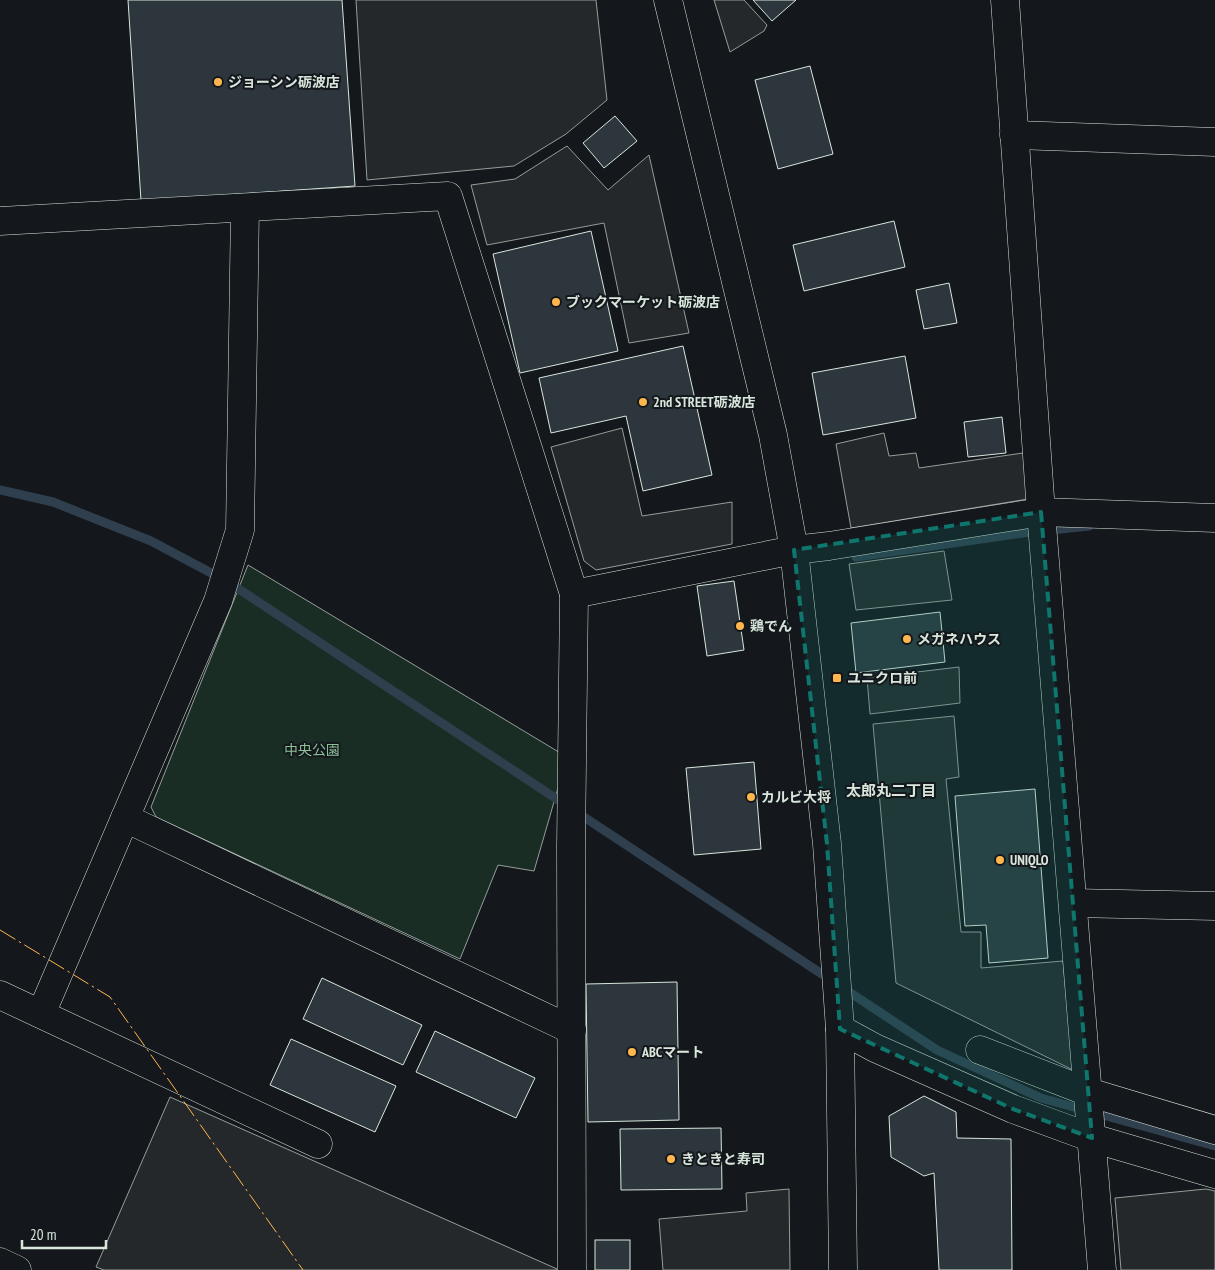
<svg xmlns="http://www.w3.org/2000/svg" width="1215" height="1270" viewBox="0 0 1215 1270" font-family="'PT Sans Narrow','Noto Sans JP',sans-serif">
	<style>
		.green { fill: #1a2d24; stroke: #939e99 }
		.parking { fill: #24282b; stroke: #939e99 }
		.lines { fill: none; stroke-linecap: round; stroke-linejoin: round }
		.stream { stroke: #2f3f4d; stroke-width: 9 }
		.building { fill: #2c363c; stroke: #d8e6dc }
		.minor-casing { stroke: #d8e6dc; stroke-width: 29 }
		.minor { stroke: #14181c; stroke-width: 28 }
		.power { stroke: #ffb74d; stroke-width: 1; stroke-dasharray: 18 4 2.5 4; stroke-linecap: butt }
		.marked { fill: #0f766e; fill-opacity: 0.2; stroke: #0f766e; stroke-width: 4; stroke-dasharray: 10 6; stroke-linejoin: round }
		.poi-dot { fill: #ffb74d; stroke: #14181c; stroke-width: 2 }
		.labels { text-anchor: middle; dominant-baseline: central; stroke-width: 4; stroke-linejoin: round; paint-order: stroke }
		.poi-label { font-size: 14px; font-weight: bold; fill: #d8e6dc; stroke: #14181c; text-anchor: start }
		.park-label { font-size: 14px; fill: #8ac095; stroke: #14181c }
		.neighbourhood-label { font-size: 15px; font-weight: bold; fill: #d8e6dc; stroke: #14181c }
	</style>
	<rect width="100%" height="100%" fill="#14181c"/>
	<polygon class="green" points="248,565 567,757 534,871 498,865 460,959 156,817 151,807"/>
	<g class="parking">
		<polygon points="356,0 596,0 607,100 566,134 514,166 367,180"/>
		<polygon points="714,0 744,0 767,25 764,31 730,52"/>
		<polygon points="567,146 608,190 649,155 689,333 629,343 604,223 487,245 471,185 515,179"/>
		<polygon points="622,428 642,516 732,502 732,544 596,570 584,561 551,447"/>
		<polygon points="884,433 889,456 916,453 919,468 1030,452 1028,499 851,528 836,444"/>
		<polygon points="944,551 952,600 856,610 849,564"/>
		<polygon points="959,667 960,703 870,714 867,678"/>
		<polygon points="954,716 959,777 946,779 961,932 981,932 981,968 1063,961 1073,1070 896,983 873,724"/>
		<polygon points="170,1097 557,1269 557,1270 104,1270 96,1267"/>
		<polygon points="789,1189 790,1270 663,1270 659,1219 747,1211 746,1193"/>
		<polygon points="1206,1189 1215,1191 1215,1270 1121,1270 1115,1198"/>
	</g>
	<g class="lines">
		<g class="stream">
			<polyline points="0,490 53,502 151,541 228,582 937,1050 1041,1098 1215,1146"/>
			<polyline points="856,557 1023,533 1089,526"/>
		</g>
	</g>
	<g class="building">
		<polygon points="128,0 342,0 355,186 141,201"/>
		<polygon points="753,0 796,0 772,21"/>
		<polygon points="810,66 833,154 778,169 755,80"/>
		<polygon points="615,116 637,141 604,168 583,143"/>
		<polygon points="894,221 905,267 804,291 793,245"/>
		<polygon points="591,231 618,351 520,373 493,254"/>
		<polygon points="949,283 957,323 924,329 916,290"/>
		<polygon points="683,346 712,475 643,491 626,416 551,433 539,378"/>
		<polygon points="905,356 916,418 823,435 812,373"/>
		<polygon points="1002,417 1006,453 968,457 964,422"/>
		<polygon points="734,581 744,650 707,656 697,586"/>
		<polygon points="940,612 945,662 856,673 851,623"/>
		<polygon points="754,762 761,849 694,855 686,768"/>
		<polygon points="1035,789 1048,958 989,963 986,925 965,926 955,796"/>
		<polygon points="322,978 422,1025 403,1065 303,1019"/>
		<polygon points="677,982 679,1120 588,1122 586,984"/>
		<polygon points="435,1031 535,1078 516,1118 416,1072"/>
		<polygon points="291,1039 396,1086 375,1132 270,1085"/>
		<polygon points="924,1096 956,1112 957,1138 1011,1139 1012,1270 939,1270 934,1173 924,1176 891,1157 889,1116"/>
		<polygon points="721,1128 722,1189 621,1190 620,1129"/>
		<rect x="595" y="1240" width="35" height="30"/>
	</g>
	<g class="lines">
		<g class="minor-casing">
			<g id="minor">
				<polyline points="668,0 773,435 794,550 827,844 840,1029 843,1270"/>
				<polyline points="1005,0 1041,512 1102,1270"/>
				<polyline points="1014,135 1215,142"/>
				<polyline points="0,221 448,196 574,594 571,847 572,1270"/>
				<polyline points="574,594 794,550 829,546 1041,512 1215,518"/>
				<polyline points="125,818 572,1030"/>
				<polyline points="1073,903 1215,906"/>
				<polyline points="0,995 318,1144"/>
				<polyline points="41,1014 218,601 240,530 245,208"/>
				<polyline points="840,1029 875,1048 1013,1109 1092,1138 1215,1174"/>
				<polyline points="980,1050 1088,1092 1215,1130"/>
				<polyline points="0,1262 17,1270"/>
			</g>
		</g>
		<use href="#minor" class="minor"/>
		<polyline class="power" points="0,930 110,997 303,1270"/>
	</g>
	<path class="marked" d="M1041,512L1092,1138L1013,1109L840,1029L827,844L794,550Z"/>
	<g class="poi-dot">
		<circle cx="218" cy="82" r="5"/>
		<circle cx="556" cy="302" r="5"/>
		<circle cx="643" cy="402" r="5"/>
		<circle cx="740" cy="626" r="5"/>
		<circle cx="907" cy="639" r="5"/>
		<rect x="832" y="673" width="10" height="10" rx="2.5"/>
		<circle cx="751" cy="797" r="5"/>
		<circle cx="1000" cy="860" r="5"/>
		<circle cx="632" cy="1052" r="5"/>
		<circle cx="671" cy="1159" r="5"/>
	</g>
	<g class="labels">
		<g class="poi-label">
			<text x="228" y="82">ジョーシン砺波店</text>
			<text x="566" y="302">ブックマーケット砺波店</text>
			<text x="653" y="402">2nd STREET砺波店</text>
			<text x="750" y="626">鶏でん</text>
			<text x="917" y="639">メガネハウス</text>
			<text x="847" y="678">ユニクロ前</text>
			<text x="761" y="797">カルビ大将</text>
			<text x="1010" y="860">UNIQLO</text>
			<text x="642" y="1052">ABCマート</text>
			<text x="681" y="1159">きときと寿司</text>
		</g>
		<g class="park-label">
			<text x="312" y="750">中央公園</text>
		</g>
		<g class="neighbourhood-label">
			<text x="891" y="790">太郎丸二丁目</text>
		</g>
	</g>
	<path d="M22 1240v8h84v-8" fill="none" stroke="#d8e6dc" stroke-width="2.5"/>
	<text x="30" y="1240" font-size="15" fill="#d8e6dc" stroke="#14181c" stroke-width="4" paint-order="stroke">20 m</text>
</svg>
